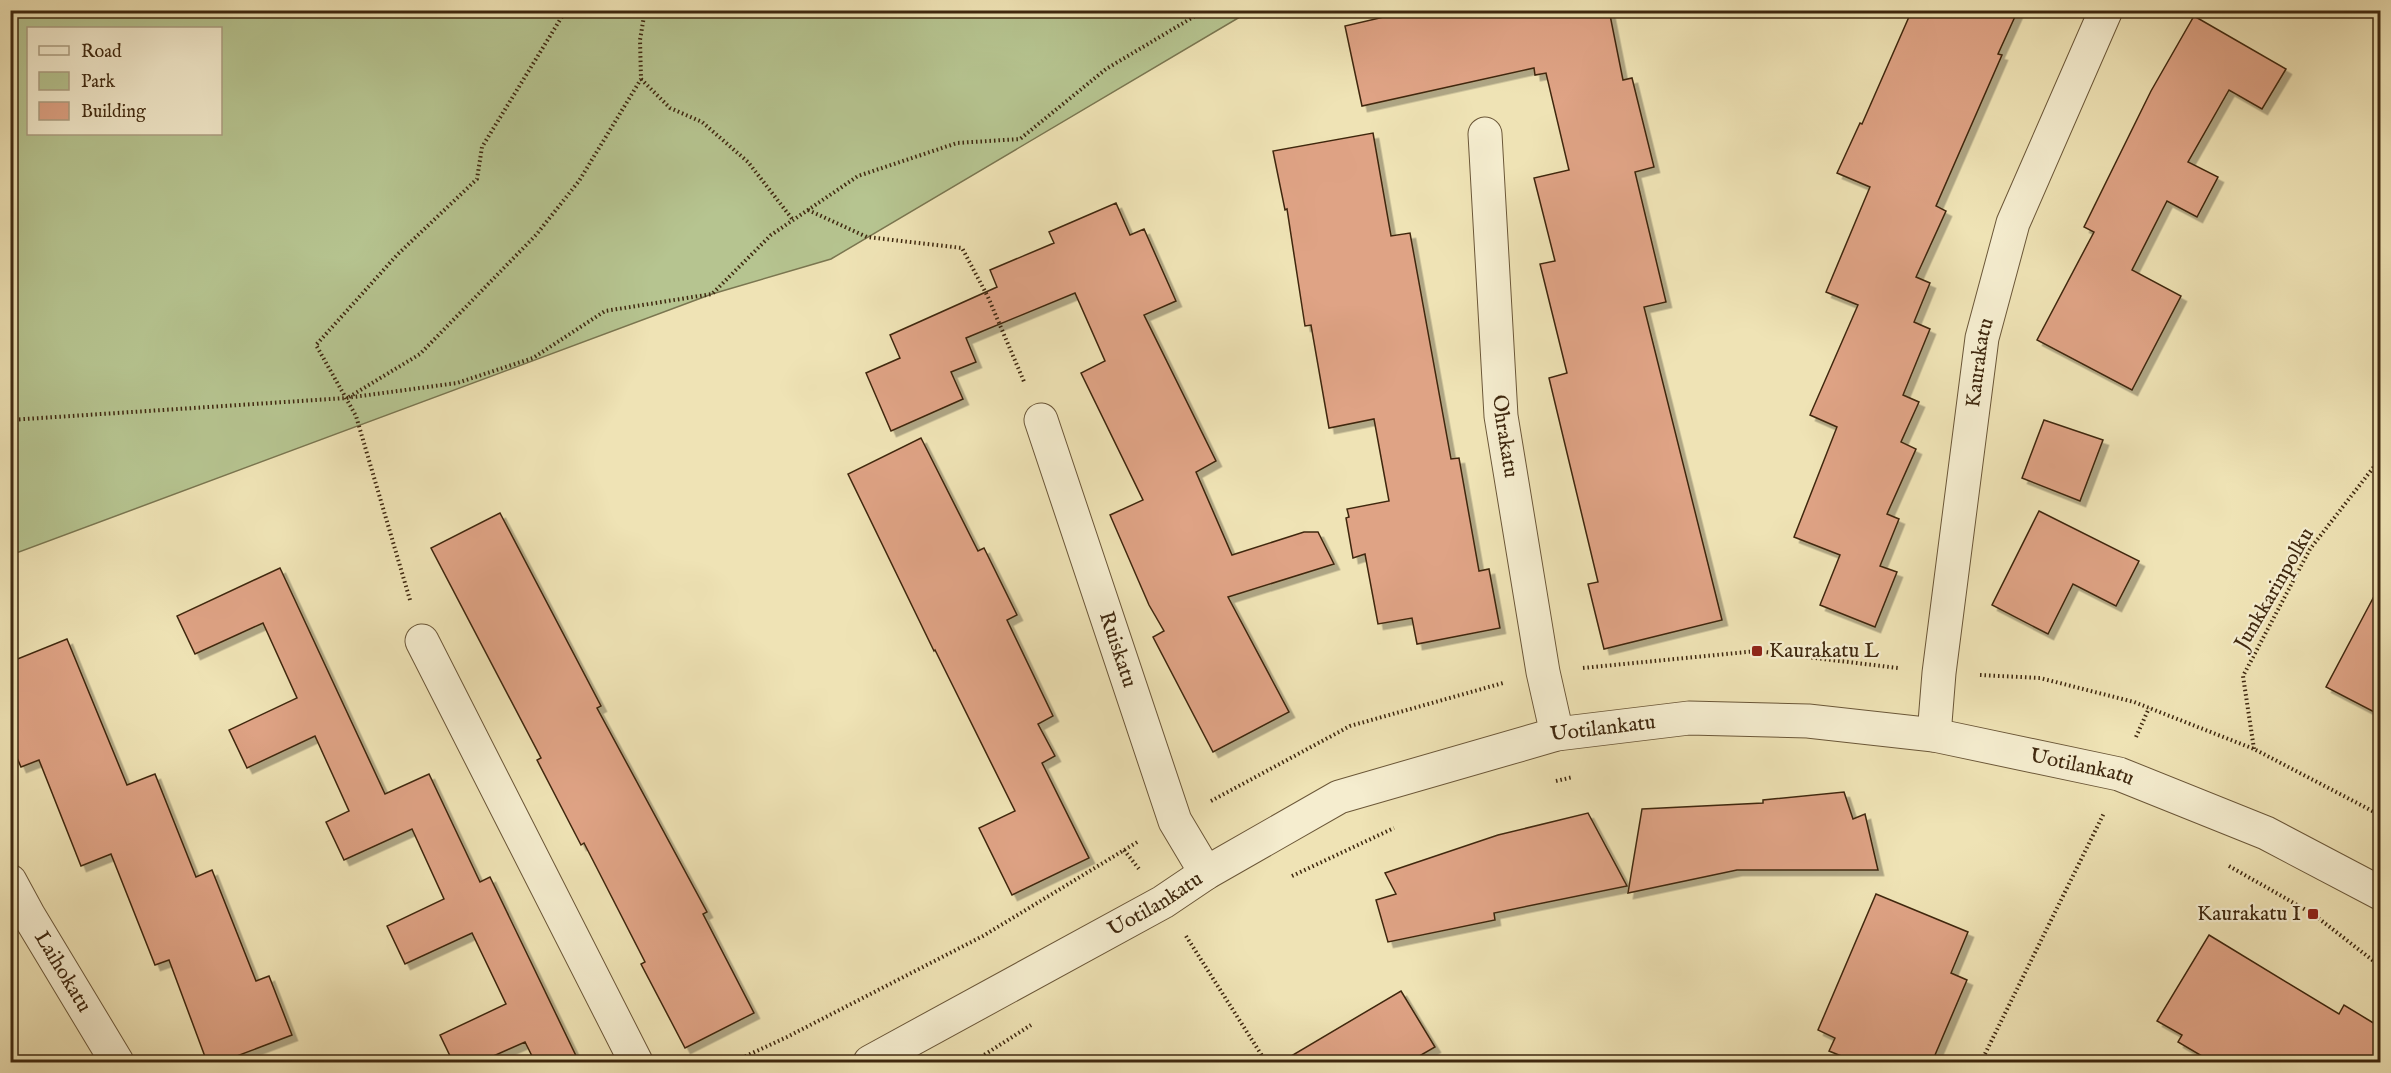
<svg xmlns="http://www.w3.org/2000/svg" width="2391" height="1073" viewBox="0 0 2391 1073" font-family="'IM FELL English',serif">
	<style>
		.green { fill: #b6c490; stroke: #7a7650; stroke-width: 1.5; fill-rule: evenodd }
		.building { fill: #dfa385; stroke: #3f280f; stroke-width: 1.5; filter: url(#shadow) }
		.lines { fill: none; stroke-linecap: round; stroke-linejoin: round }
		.minor-casing { stroke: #6b5738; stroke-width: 35 }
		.path { stroke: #3f280f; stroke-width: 4; stroke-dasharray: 1.5 3; stroke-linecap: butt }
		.minor { stroke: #f5edcf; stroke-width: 33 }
		.poi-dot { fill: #8f2418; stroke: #f5edcf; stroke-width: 2 }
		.labels { text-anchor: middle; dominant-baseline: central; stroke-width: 4.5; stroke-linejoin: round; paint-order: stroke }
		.street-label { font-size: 21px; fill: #3f280f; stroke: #f5edcf }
		.poi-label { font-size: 21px; fill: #3f280f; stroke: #f5edcf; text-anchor: start }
	</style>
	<defs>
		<filter id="shadow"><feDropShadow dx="5.5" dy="5.5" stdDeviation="0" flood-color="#0004"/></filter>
	</defs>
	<rect width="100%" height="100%" fill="#efe3b5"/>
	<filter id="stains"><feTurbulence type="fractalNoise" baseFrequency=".00333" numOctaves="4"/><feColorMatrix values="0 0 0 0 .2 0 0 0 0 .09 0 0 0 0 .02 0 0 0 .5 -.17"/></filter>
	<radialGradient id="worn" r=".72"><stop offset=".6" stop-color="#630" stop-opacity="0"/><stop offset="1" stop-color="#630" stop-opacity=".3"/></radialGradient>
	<path class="green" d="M11,10H1250V11L831,259L712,294L11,555ZM28,28H220V134H28Z"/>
	<g class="building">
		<polygon points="1414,10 1609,10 1623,80 1632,78 1654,167 1635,172 1666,302 1644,307 1722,620 1604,649 1588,584 1598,582 1549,378 1567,373 1540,264 1555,261 1534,178 1569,170 1546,73 1535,75 1534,68 1362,106 1345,26"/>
		<polygon points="1912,10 2018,10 1998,54 2002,55 1936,206 1946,211 1916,277 1930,283 1914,322 1930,329 1903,395 1919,402 1901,442 1916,449 1887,514 1899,519 1880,566 1897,572 1875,627 1820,605 1840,555 1794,537 1837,427 1810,415 1858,305 1826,292 1870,187 1837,173 1860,123 1862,124"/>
		<polygon points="2194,16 2286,69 2262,109 2229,90 2188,162 2218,177 2197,217 2167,201 2132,270 2181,296 2132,390 2037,340 2094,232 2084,227 2151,91"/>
		<polygon points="1373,133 1391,236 1410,233 1451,459 1459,458 1479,571 1489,569 1500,628 1417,644 1412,618 1378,624 1365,554 1353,558 1346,518 1349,517 1347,509 1389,501 1374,419 1329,428 1311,325 1305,326 1287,209 1285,210 1273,151"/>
		<polygon points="1116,203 1130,235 1144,229 1176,301 1144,315 1216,461 1196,472 1232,555 1304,532 1318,532 1334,564 1228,597 1289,712 1213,752 1153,637 1164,631 1149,605 1110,515 1143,500 1081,373 1105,361 1075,293 966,338 976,362 951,372 963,399 891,431 866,373 900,358 890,335 997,287 990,270 1054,243 1049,232"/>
		<polygon points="2044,420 2103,440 2080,501 2022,478"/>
		<polygon points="921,438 978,551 984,548 1017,615 1007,620 1053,716 1038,724 1055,756 1042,763 1089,858 1012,895 979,828 1015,811 935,650 934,651 848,474"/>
		<polygon points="2039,511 2139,561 2116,606 2073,584 2048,634 1992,605"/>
		<polygon points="500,513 601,706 597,708 707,912 703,914 754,1013 685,1048 641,964 645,962 584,843 581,845 537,760 541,758 431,548"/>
		<polygon points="280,568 385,794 429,774 480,882 490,877 579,1062 535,1062 525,1042 480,1062 453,1062 440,1035 506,1004 472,933 405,964 387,926 444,899 412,829 344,860 326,822 349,811 315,736 247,768 229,730 297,698 263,623 195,654 177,616"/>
		<polygon points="2380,585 2380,715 2326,687"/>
		<polygon points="67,639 127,785 155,774 196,877 212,870 256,981 269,976 292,1035 221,1062 207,1062 169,960 155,965 111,854 81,866 39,760 21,767 10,742 10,662"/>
		<polygon points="1844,792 1853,819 1865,814 1878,870 1737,870 1628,893 1642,809 1763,803 1763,800"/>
		<polygon points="1588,813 1627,886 1494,913 1495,920 1388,942 1376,900 1396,894 1385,873 1498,835"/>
		<polygon points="1876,894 1968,932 1951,973 1967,980 1932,1062 1856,1062 1829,1051 1835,1038 1818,1030"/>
		<polygon points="2209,935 2339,1014 2344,1005 2380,1027 2380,1062 2212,1062 2178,1042 2182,1035 2157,1021"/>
		<polygon points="1401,991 1435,1047 1409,1062 1281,1062"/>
	</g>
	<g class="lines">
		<g class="minor-casing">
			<g id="minor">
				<path id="s1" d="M1485,134L1501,416L1543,672L1557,734"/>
				<path id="s2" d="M1041,420L1175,821L1206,873"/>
				<polyline points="422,641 636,1062"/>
				<path id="s3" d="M1934,735L1939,673L1982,338L2013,223L2106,10"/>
				<path id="s4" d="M10,881L29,916L117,1062"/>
				<path id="s5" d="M870,1062L1163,902L1206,873L1339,797L1557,734L1689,718L1808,721L1934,735L2119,774L2266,833L2380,893"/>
			</g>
		</g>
		<g class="path">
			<polyline points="641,79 670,108 702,122 748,162 793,220"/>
			<polyline points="808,210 867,237 962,248 988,297 1025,384"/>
			<polyline points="349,397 420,354 536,235 579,181 641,79 640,40 645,10"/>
			<polyline points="10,420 346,398 457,383 533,358 605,311 712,294 771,235 858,176 957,143 1020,139 1106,69 1205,10"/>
			<polyline points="410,600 356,416 316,345 397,255 477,179 482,147 566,10"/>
			<polyline points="1583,668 1757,651 1898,668"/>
			<polyline points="1980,675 2040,678 2134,702 2254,749 2380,815"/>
			<polyline points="2136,737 2149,708"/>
			<polyline points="2254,749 2243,676 2310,549 2380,459"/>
			<polyline points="1556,781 1573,777"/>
			<polyline points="1211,801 1350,726 1503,683"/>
			<polyline points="1124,850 1139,869"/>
			<polyline points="2229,866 2313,914 2380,966"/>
			<polyline points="1292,876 1394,828"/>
			<polyline points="1186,936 1266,1062"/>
			<polyline points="733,1062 787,1037 983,936 1139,841"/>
			<polyline points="973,1062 1031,1025"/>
			<polyline points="1981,1062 2104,813"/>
		</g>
		<use href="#minor" class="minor"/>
	</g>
	<g class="poi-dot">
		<rect x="1751" y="645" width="12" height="12" rx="3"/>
		<rect x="2307" y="908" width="12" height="12" rx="3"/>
	</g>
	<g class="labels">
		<g class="street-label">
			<text stroke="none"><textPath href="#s3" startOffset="375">Kaurakatu</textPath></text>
			<text stroke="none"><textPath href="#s1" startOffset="303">Ohrakatu</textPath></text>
			<text transform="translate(2275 589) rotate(-60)">Junkkarinpolku</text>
			<text stroke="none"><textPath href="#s2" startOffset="242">Ruiskatu</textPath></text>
			<text stroke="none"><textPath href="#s5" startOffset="812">Uotilankatu</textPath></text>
			<text stroke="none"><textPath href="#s5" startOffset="1296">Uotilankatu</textPath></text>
			<text stroke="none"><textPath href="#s5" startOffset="326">Uotilankatu</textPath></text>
			<text stroke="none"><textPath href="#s4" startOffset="105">Laihokatu</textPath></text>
		</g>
		<g class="poi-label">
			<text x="1769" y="651">Kaurakatu L</text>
			<text x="2301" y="914" text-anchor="end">Kaurakatu I</text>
		</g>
	</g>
	<rect width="2391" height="1073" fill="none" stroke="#efe3b5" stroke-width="36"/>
	<rect x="12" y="12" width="2367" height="1049" fill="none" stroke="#3f280f" stroke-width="3"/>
	<rect x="18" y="18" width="2355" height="1037" fill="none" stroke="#3f280f" stroke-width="1.5"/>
	<rect x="27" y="27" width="195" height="108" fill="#f5edcf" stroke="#ac9e82" stroke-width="1.5"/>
	<rect x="39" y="46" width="30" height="9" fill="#f5edcf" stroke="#ac9e82" stroke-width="1.5"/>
	<text x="81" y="57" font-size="18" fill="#3f280f">Road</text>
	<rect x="39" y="72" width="30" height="18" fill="#b6c490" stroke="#ac9e82" stroke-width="1.5"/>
	<text x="81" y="87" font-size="18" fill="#3f280f">Park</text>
	<rect x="39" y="102" width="30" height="18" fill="#dfa385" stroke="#ac9e82" stroke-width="1.5"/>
	<text x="81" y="117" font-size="18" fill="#3f280f">Building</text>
	<rect width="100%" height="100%" filter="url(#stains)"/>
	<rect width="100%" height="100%" fill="url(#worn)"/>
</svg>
